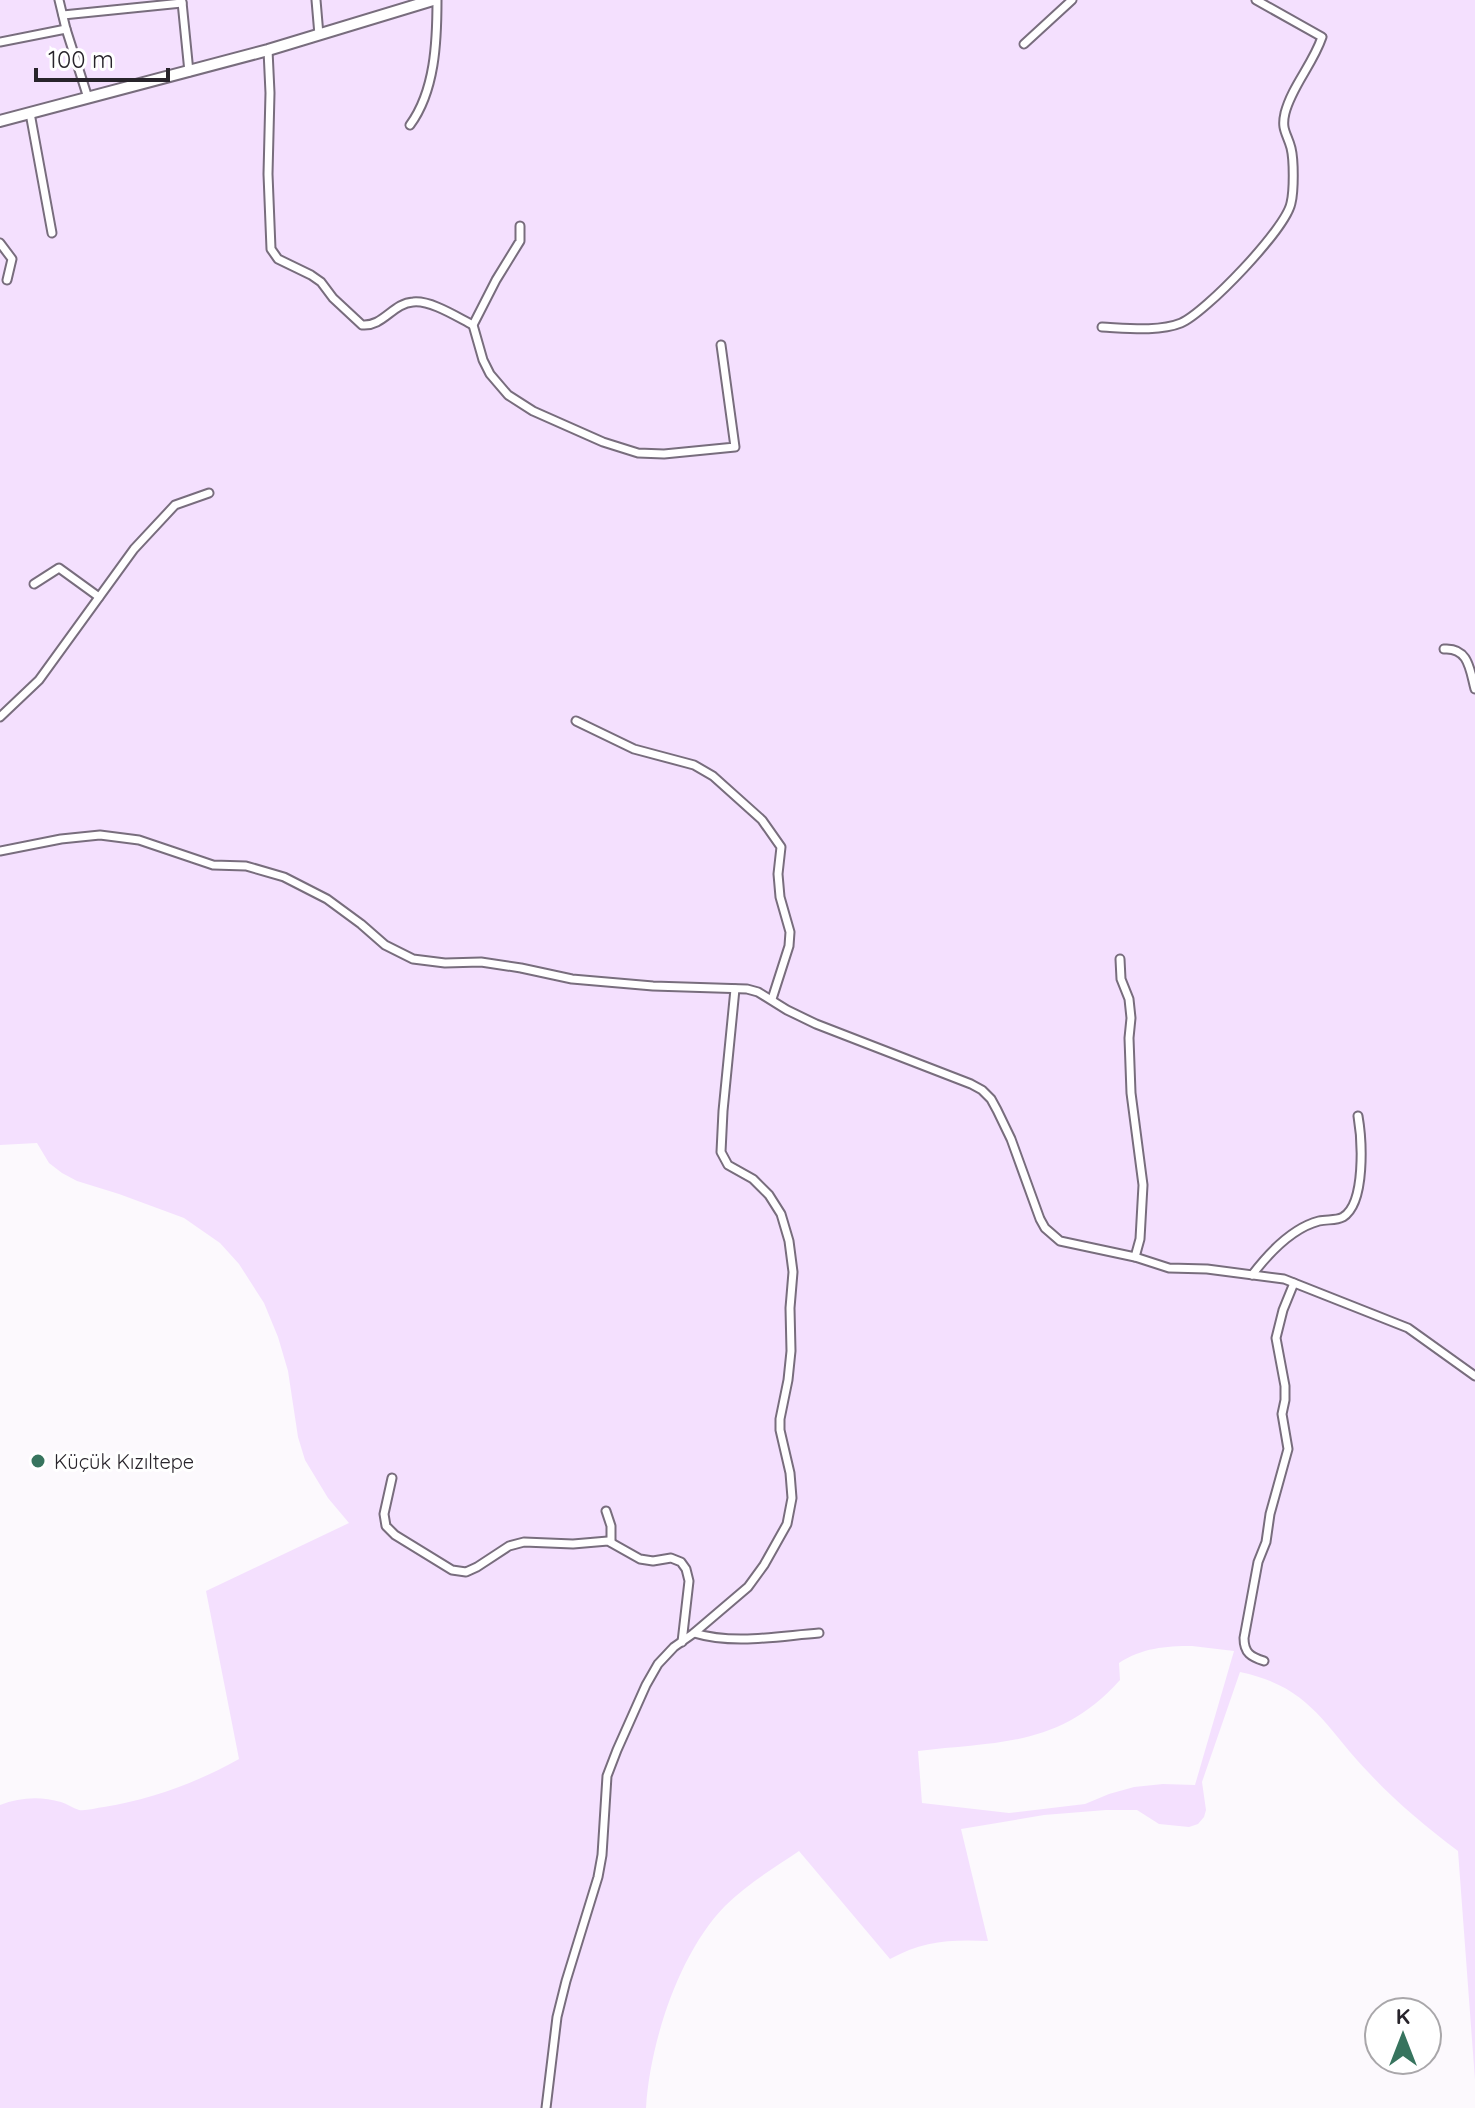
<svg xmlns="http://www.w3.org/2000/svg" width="1475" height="2108" viewBox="0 0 1475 2108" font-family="Quicksand,sans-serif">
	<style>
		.grass { fill: #f4e0fe; fill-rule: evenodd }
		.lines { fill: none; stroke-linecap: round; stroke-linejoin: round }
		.street-casing { stroke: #786d7d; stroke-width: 11 }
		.secondary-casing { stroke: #786d7d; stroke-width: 14 }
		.street { stroke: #fff; stroke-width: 7 }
		.secondary { stroke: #fff; stroke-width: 10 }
		.poi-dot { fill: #37745e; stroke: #fff; stroke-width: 3 }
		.labels { text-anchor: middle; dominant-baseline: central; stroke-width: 6; stroke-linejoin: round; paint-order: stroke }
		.poi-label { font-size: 20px; fill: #28242b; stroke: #fff; text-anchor: start }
	</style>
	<rect width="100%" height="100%" fill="#fcf9fd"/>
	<path class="grass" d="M0,0H1475V2080L1458,1851C1426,1827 1396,1802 1369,1773C1323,1725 1311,1687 1240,1672L1202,1782L1206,1810L1204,1817L1198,1824L1189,1827L1159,1824L1137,1810H1106L1044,1815L961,1829L988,1941C952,1939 922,1941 890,1959L799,1851C774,1868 747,1884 725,1906C679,1953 650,2042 646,2108H0V1805C20,1797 41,1796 61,1802C67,1804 73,1808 79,1810C86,1811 96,1808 104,1807C152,1799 196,1783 239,1759L206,1591L349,1523L328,1498L305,1460L298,1437L288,1371L278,1337L264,1303L239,1264L220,1243L184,1218L119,1194L77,1181L62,1173L49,1163L37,1143L0,1145ZM1192,1646L1234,1651L1195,1785L1163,1784L1134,1787L1109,1794L1085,1804L1009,1813L922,1803L918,1751C1000,1741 1060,1747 1120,1680L1119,1663C1142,1648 1165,1646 1192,1646Z"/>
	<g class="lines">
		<g class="street-casing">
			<g id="street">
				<polyline points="59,0 66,29 88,98"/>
				<polyline points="316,0 319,35"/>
				<polyline points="182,2 189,72"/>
				<polyline points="63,15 182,3"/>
				<polyline points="0,42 66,29"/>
				<polyline points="1024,44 1072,0"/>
				<path d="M268,50L270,93L268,174L271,249L278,259L311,275L321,282L333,298L362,325C383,327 393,303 413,302C431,300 457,317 473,325"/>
				<polyline points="30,113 52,233"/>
				<path d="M410,125C435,91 437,42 437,0"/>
				<polyline points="520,226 520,241 496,280 473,325 483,360 490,374 508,395 533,411 603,442 638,453 664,454 735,447 721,345"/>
				<polyline points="0,243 12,259 7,280"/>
				<path d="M1102,327C1125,328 1159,332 1181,323C1205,313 1286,229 1291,203C1294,191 1294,160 1291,148C1287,133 1281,130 1285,113C1292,86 1313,64 1322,37L1256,0"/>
				<polyline points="34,584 59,568 99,597"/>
				<path d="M1444,649C1469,647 1470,671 1475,689"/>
				<polyline points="0,717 39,680 134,549 175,505 209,493"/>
				<polyline points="576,721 634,749 694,765 713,776 762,820 781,847 778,874 780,897 790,932 789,946 772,999"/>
				<polyline points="0,851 61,839 100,835 139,840 213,865 246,866 284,877 327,899 361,924 385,945 413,959 445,963 481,962 521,968 572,979 653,986 747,989 758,992 787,1010 816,1024 971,1084 982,1090 991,1099 997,1110 1011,1139 1040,1219 1045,1228 1060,1241 1135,1257 1169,1268 1207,1269 1284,1279 1408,1328 1475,1376"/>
				<polyline points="1120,959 1121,979 1129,999 1131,1018 1129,1038 1131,1093 1143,1185 1140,1239 1135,1257"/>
				<path d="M1252,1275C1268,1254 1292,1228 1319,1221C1327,1219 1336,1221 1343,1217C1366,1203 1362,1139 1358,1116"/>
				<polyline points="392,1478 384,1514 386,1526 395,1535 452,1570 466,1572 477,1567 509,1546 524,1542 573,1544 608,1541 640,1559 653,1561 671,1558 681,1562 686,1569 689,1581 682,1642"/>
				<polyline points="606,1511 611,1526 611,1542"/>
				<path d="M694,1633C734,1645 779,1636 819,1633"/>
				<path d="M1264,1661C1251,1657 1244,1653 1244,1638L1258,1562L1266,1542L1270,1514L1288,1449L1282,1414L1285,1400V1386L1276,1338L1283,1310L1294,1283"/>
				<polyline points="546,2108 557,2017 566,1981 598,1877 602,1855 607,1776 617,1750 646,1685 658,1664 674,1647 694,1633 748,1587 764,1565 787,1524 792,1498 790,1473 780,1430 780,1419 788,1380 791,1351 790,1308 793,1272 789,1241 781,1214 769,1195 753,1179 728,1165 721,1152 723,1111 735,989"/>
			</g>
		</g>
		<g class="secondary-casing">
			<polyline id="secondary" points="0,121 268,50 433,0"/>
		</g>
		<use href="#street" class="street"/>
		<use href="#secondary" class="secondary"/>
	</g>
	<circle class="poi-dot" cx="38" cy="1461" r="8"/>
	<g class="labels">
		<g class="poi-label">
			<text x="54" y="1461">Küçük Kızıltepe</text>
		</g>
	</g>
	<g transform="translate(1403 2036)"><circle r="38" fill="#ffffff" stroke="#a9a7aa" stroke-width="2"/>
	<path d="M0-6L14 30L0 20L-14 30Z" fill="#37745e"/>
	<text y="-12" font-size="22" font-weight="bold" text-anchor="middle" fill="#28242b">K</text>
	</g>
	<path d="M36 68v12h132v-12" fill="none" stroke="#28242b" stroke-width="4"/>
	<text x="48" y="68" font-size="24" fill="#28242b" stroke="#ffffff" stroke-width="6" paint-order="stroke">100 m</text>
</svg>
